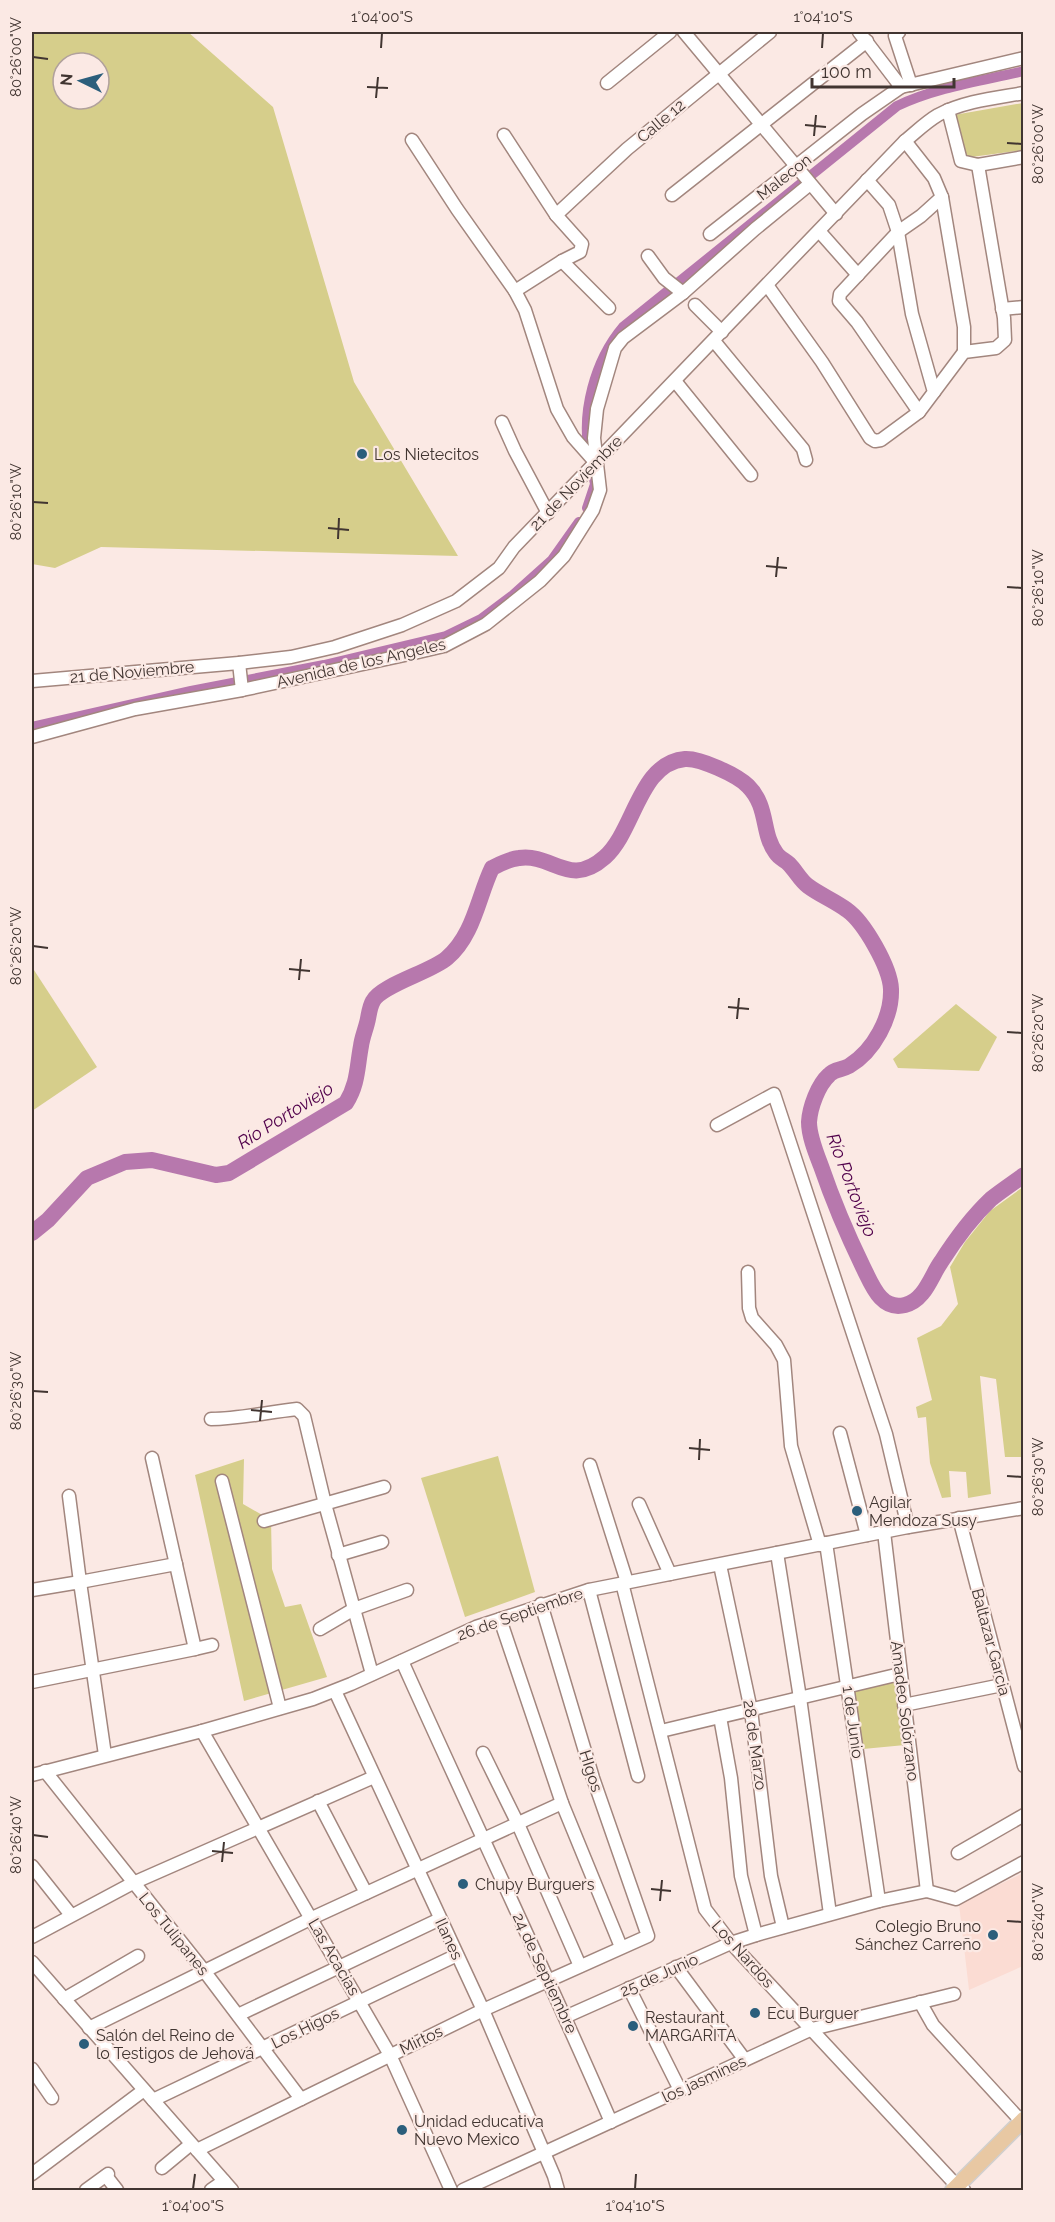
<svg xmlns="http://www.w3.org/2000/svg" width="1055" height="2222" viewBox="0 0 1055 2222" font-family="Raleway,sans-serif">
	<style>
		.built { fill: #fbdcd3 }
		.green { fill: #d6ce8b; fill-rule: evenodd }
		.lines { fill: none; stroke-linecap: round; stroke-linejoin: round }
		.canal { stroke: #b778ad; stroke-width: 10 }
		.river { stroke: #b778ad; stroke-width: 16 }
		.minor-casing { stroke: #a2867e; stroke-width: 15 }
		.major-casing { stroke: #d1cfce; stroke-width: 18 }
		.minor { stroke: #fff; stroke-width: 12 }
		.major { stroke: #e8c8a3; stroke-width: 15 }
		.ticks { fill: none; stroke: #413531; stroke-width: 2 }
		.poi-dot { fill: #2b5e7b; stroke: #fbe9e4; stroke-width: 2 }
		.labels { text-anchor: middle; dominant-baseline: central; stroke-width: 4.5; stroke-linejoin: round; paint-order: stroke }
		.street-label { font-size: 16px; fill: #413531; stroke: #fbe9e4 }
		.poi-label { font-size: 16px; fill: #413531; stroke: #fbe9e4; text-anchor: start }
		.water-label { font-size: 18px; font-style: italic; fill: #51014b; stroke: #fbe9e4 }
		.neatline { fill: none; stroke: #413531; stroke-width: 2 }
		.ticks-label { font-size: 15px; text-anchor: middle; fill: #413531 }
	</style>
	<rect width="100%" height="100%" fill="#fbe9e4"/>
	<polygon class="built" points="1023,1873 1023,1966 969,1990 959,1904"/>
	<g class="green">
		<path d="M32,32H188L273,107L354,382L458,556L101,547L55,568L32,564ZM63,63H99V99H63Z"/>
		<polygon points="1023,103 1023,150 964,158 954,115"/>
		<polygon points="32,967 97,1067 32,1111"/>
		<polygon points="956,1004 997,1037 979,1071 898,1068 893,1059"/>
		<polygon points="1023,1187 1023,1457 1005,1457 996,1379 980,1376 991,1494 968,1498 966,1472 949,1471 951,1497 942,1498 930,1463 926,1417 918,1418 916,1407 932,1400 917,1338 941,1326 958,1304 950,1267 965,1242 990,1211"/>
		<polygon points="498,1456 535,1592 465,1617 421,1478"/>
		<polygon points="244,1459 243,1504 271,1520 272,1569 285,1607 301,1604 327,1677 244,1701 195,1475"/>
		<polygon points="896,1682 905,1745 863,1749 853,1692"/>
	</g>
	<g class="lines">
		<g class="canal">
			<path d="M590,456C580,414 595,360 623,327L897,106C937,87 981,81 1024,71"/>
			<polyline points="587,508 595,484 593,474"/>
			<polyline points="32,727 191,691 324,665 446,636 481,619 513,595 552,560 579,522"/>
		</g>
		<path class="river" d="M32,1233L48,1220L87,1178L125,1162L152,1160L216,1175L229,1173L346,1103C358,1084 357,1067 361,1046C362,1038 365,1031 367,1023C369,1016 369,1008 373,1001C381,985 431,972 447,958C474,935 478,897 492,868C500,864 509,859 519,858C553,853 569,889 605,857C635,830 639,763 685,759C700,758 737,775 748,786C769,807 761,833 776,853C779,858 785,860 789,864C796,871 800,880 808,886C820,895 835,901 847,910C864,922 890,967 891,989C892,1017 874,1051 849,1066C842,1070 834,1069 829,1075C818,1085 810,1107 809,1122C809,1136 816,1153 821,1166C833,1201 847,1234 863,1267C872,1285 881,1311 905,1305C925,1300 931,1276 941,1262C955,1240 972,1217 991,1199C1001,1191 1013,1183 1024,1175"/>
		<g class="minor-casing">
			<g id="minor">
				<polyline points="684,32 836,214"/>
				<polyline points="859,32 901,87"/>
				<polyline points="899,32 895,36 911,85"/>
				<polyline points="607,83 670,32"/>
				<polyline points="948,110 961,161 978,165 1024,157"/>
				<polyline points="504,135 556,215 582,244 580,252 562,261 515,291"/>
				<polyline points="412,140 457,209 515,291 525,310 557,409 573,437 596,463"/>
				<polyline points="905,141 934,178 942,197 964,327 964,352"/>
				<polyline points="672,195 867,41"/>
				<polyline points="556,215 627,149 770,32"/>
				<polyline points="819,231 858,275"/>
				<polyline points="710,234 862,114 901,87 1024,58"/>
				<polyline points="648,256 664,278 683,293"/>
				<polyline points="562,261 609,308"/>
				<polyline points="767,285 822,362 870,438 875,441 881,440 919,412 934,392 912,314 898,232 889,205 867,180"/>
				<polyline points="695,305 722,332"/>
				<polyline points="1002,309 1024,307"/>
				<polyline points="714,341 803,449 806,460"/>
				<polyline points="675,381 751,475"/>
				<polyline points="934,392 964,352 996,348 1005,340 1004,318 978,165"/>
				<polyline points="919,412 857,322 839,301 840,294 898,232 921,216 942,197"/>
				<polyline points="502,422 515,451 548,513"/>
				<polyline points="239,663 242,690"/>
				<path d="M32,681L239,663L291,657L335,647L402,625L456,601L499,568L514,547L905,141C916,132 926,122 938,115C964,101 995,98 1024,93"/>
				<polyline points="32,737 135,709 242,690 414,653 444,646 486,624 540,581 564,556 593,510 600,490 594,438 597,409 615,348 623,338 683,293 755,229 810,184"/>
				<polyline points="717,1125 774,1094 886,1434 908,1527"/>
				<polyline points="748,1272 749,1308 752,1318 776,1345 784,1360 791,1446 820,1545"/>
				<path d="M211,1419C240,1419 268,1412 297,1409L304,1416L325,1504L372,1674"/>
				<polyline points="840,1433 867,1535"/>
				<polyline points="590,1465 627,1582"/>
				<polyline points="222,1481 280,1708"/>
				<polyline points="69,1496 80,1582 176,1564"/>
				<polyline points="639,1504 670,1574"/>
				<polyline points="959,1518 1024,1766"/>
				<polyline points="264,1521 384,1487"/>
				<polyline points="884,1532 927,1891"/>
				<polyline points="826,1543 879,1901"/>
				<polyline points="777,1553 800,1698 830,1914"/>
				<polyline points="338,1555 382,1542"/>
				<polyline points="720,1565 751,1710 771,1876 783,1927"/>
				<polyline points="622,1583 705,1909 731,1943 957,2186 964,2190"/>
				<polyline points="32,1590 80,1582 105,1755"/>
				<polyline points="589,1590 638,1776"/>
				<polyline points="500,1619 562,1803 621,1947"/>
				<polyline points="320,1629 354,1609 407,1590"/>
				<polyline points="195,1649 212,1645"/>
				<path d="M402,1661C471,1815 544,1967 611,2122"/>
				<polyline points="32,1682 195,1649 152,1458"/>
				<polyline points="335,1691 483,2010 554,2176 558,2190"/>
				<polyline points="904,1705 1002,1685"/>
				<polyline points="720,1717 731,1778 741,1876 756,1935"/>
				<polyline points="202,1731 390,2055 451,2190"/>
				<polyline points="661,1731 900,1674"/>
				<polyline points="483,1753 518,1824 580,1966"/>
				<polyline points="45,1771 205,1972 301,2099"/>
				<polyline points="32,1775 202,1731 313,1699 351,1684 476,1627 589,1590 908,1527 1024,1508"/>
				<polyline points="318,1801 366,1893"/>
				<polyline points="958,1853 1024,1815"/>
				<polyline points="32,1866 71,1915"/>
				<polyline points="32,1937 133,1883 374,1777"/>
				<polyline points="32,1962 232,2190"/>
				<polyline points="676,1967 745,2060"/>
				<polyline points="629,1988 680,2090"/>
				<polyline points="64,1999 138,1956"/>
				<polyline points="920,2002 933,2025 1021,2121"/>
				<polyline points="238,2015 440,1919"/>
				<polyline points="565,2017 731,1943 756,1935 879,1901 927,1891 956,1899 1024,1862"/>
				<polyline points="89,2028 312,1918 562,1803"/>
				<polyline points="32,2069 52,2098"/>
				<polyline points="153,2100 457,1955"/>
				<polyline points="197,2150 483,2010 648,1936 593,1778 541,1604"/>
				<polyline points="162,2168 191,2144"/>
				<polyline points="32,2174 144,2090"/>
				<polyline points="106,2176 117,2190"/>
				<polyline points="86,2190 108,2174"/>
				<polyline points="211,2190 224,2181"/>
				<polyline points="463,2190 812,2029 954,1994"/>
			</g>
		</g>
		<g class="major-casing">
			<polyline id="major" points="953,2190 1024,2119"/>
		</g>
		<use href="#minor" class="minor"/>
		<use href="#major" class="major"/>
	</g>
	<path class="ticks" d="M381,48L382,33M822,48L823,33M33,57L48,59M367,87L388,88M376,98L378,77M805,125L826,127M814,136L816,115M1007,143L1022,144M33,502L48,503M328,528L349,530M338,539L339,518M766,566L787,568M776,577L778,557M1007,587L1022,588M33,946L48,948M289,969L310,971M299,980L301,959M728,1007L749,1009M737,1019L739,998M1007,1032L1022,1033M33,1391L48,1392M251,1410L272,1412M260,1421L262,1400M689,1448L710,1450M699,1460L700,1439M1007,1476L1022,1477M33,1835L48,1837M212,1851L233,1853M222,1862L224,1842M651,1889L671,1891M660,1901L662,1880M1007,1921L1022,1922M193,2189L195,2174M635,2189L636,2174"/>
	<g class="poi-dot">
		<circle cx="362" cy="454" r="6"/>
		<circle cx="857" cy="1511" r="6"/>
		<circle cx="463" cy="1884" r="6"/>
		<circle cx="993" cy="1935" r="6"/>
		<circle cx="755" cy="2013" r="6"/>
		<circle cx="633" cy="2026" r="6"/>
		<circle cx="84" cy="2044" r="6"/>
		<circle cx="402" cy="2130" r="6"/>
	</g>
	<g class="labels">
		<g class="street-label">
			<text transform="translate(661 121) rotate(-40)">Calle 12</text>
			<text transform="translate(784 177) rotate(-38)">Malecon</text>
			<text transform="translate(576 483) rotate(-46)">21 de Noviembre</text>
			<text transform="translate(361 663) rotate(-13)">Avenida de los Angeles</text>
			<text transform="translate(132 672) rotate(-5)">21 de Noviembre</text>
			<text transform="translate(520 1614) rotate(-19)">26 de Septiembre</text>
			<text transform="translate(991 1642) rotate(75)">Baltazar Garcia</text>
			<text transform="translate(905 1711) rotate(83)">Amadeo Solórzano</text>
			<text transform="translate(853 1722) rotate(82)">1 de Junio</text>
			<text transform="translate(755 1745) rotate(82)">28 de Marzo</text>
			<text transform="translate(591 1771) rotate(72)">HIgos</text>
			<text transform="translate(174 1934) rotate(51)">Los Tulipanes</text>
			<text transform="translate(449 1939) rotate(65)">Ilanes</text>
			<text transform="translate(743 1954) rotate(48)">Los Nardos</text>
			<text transform="translate(334 1957) rotate(60)">Las Acacias</text>
			<text transform="translate(545 1973) rotate(65)">24 de Septiembre</text>
			<text transform="translate(659 1975) rotate(-24)">25 de Junio</text>
			<text transform="translate(305 2028) rotate(-26)">Los Higos</text>
			<text transform="translate(421 2040) rotate(-26)">Mirtos</text>
			<text transform="translate(704 2079) rotate(-25)">los jasmines</text>
		</g>
		<g class="poi-label">
			<text x="374" y="454">Los Nietecitos</text>
			<text x="869" y="1502">Agilar<tspan x="869" dy="18">Mendoza Susy</tspan></text>
			<text x="475" y="1884">Chupy Burguers</text>
			<text x="981" y="1926" text-anchor="end">Colegio Bruno<tspan x="981" dy="18">Sánchez Carreño</tspan></text>
			<text x="767" y="2013">Ecu Burguer</text>
			<text x="645" y="2017">Restaurant<tspan x="645" dy="18">MARGARITA</tspan></text>
			<text x="96" y="2035">Salón del Reino de<tspan x="96" dy="18">lo Testigos de Jehová</tspan></text>
			<text x="414" y="2121">Unidad educativa<tspan x="414" dy="18">Nuevo Mexico</tspan></text>
		</g>
		<g class="water-label">
			<text transform="translate(285 1115) rotate(-32)">Río Portoviejo</text>
			<text transform="translate(852 1185) rotate(69)">Río Portoviejo</text>
		</g>
	</g>
	<rect width="1055" height="2222" fill="none" stroke="#fbe9e4" stroke-width="66"/>
	<g transform="translate(81 81) rotate(275)"><circle r="28" fill="#fbe9e4" stroke="#b1a19c" stroke-width="1.5"/>
	<path d="M0-4.5L10 22L0 15L-10 22Z" fill="#2b5e7b"/>
	<text y="-9" font-size="16" font-weight="bold" text-anchor="middle" fill="#413531">N</text>
	</g>
	<path d="M812 78v9h142v-9" fill="none" stroke="#413531" stroke-width="3"/>
	<text x="821" y="78" font-size="18" fill="#413531" stroke="#fbe9e4" stroke-width="4.5" paint-order="stroke">100 m</text>
	<rect x="33" y="33" width="989" height="2156" class="neatline"/>
	<g class="ticks-label">
		<text x="382" y="22">1°04'00"S</text>
		<text x="823" y="22">1°04'10"S</text>
		<text transform="translate(16 57) rotate(-90)" y="5">80°26'00"W</text>
		<text transform="translate(1038 144) rotate(-90)" y="5">80°26'00"W</text>
		<text transform="translate(16 502) rotate(-90)" y="5">80°26'10"W</text>
		<text transform="translate(1038 588) rotate(-90)" y="5">80°26'10"W</text>
		<text transform="translate(16 946) rotate(-90)" y="5">80°26'20"W</text>
		<text transform="translate(1038 1033) rotate(-90)" y="5">80°26'20"W</text>
		<text transform="translate(16 1391) rotate(-90)" y="5">80°26'30"W</text>
		<text transform="translate(1038 1477) rotate(-90)" y="5">80°26'30"W</text>
		<text transform="translate(16 1835) rotate(-90)" y="5">80°26'40"W</text>
		<text transform="translate(1038 1922) rotate(-90)" y="5">80°26'40"W</text>
		<text x="193" y="2211">1°04'00"S</text>
		<text x="635" y="2211">1°04'10"S</text>
	</g>
</svg>
